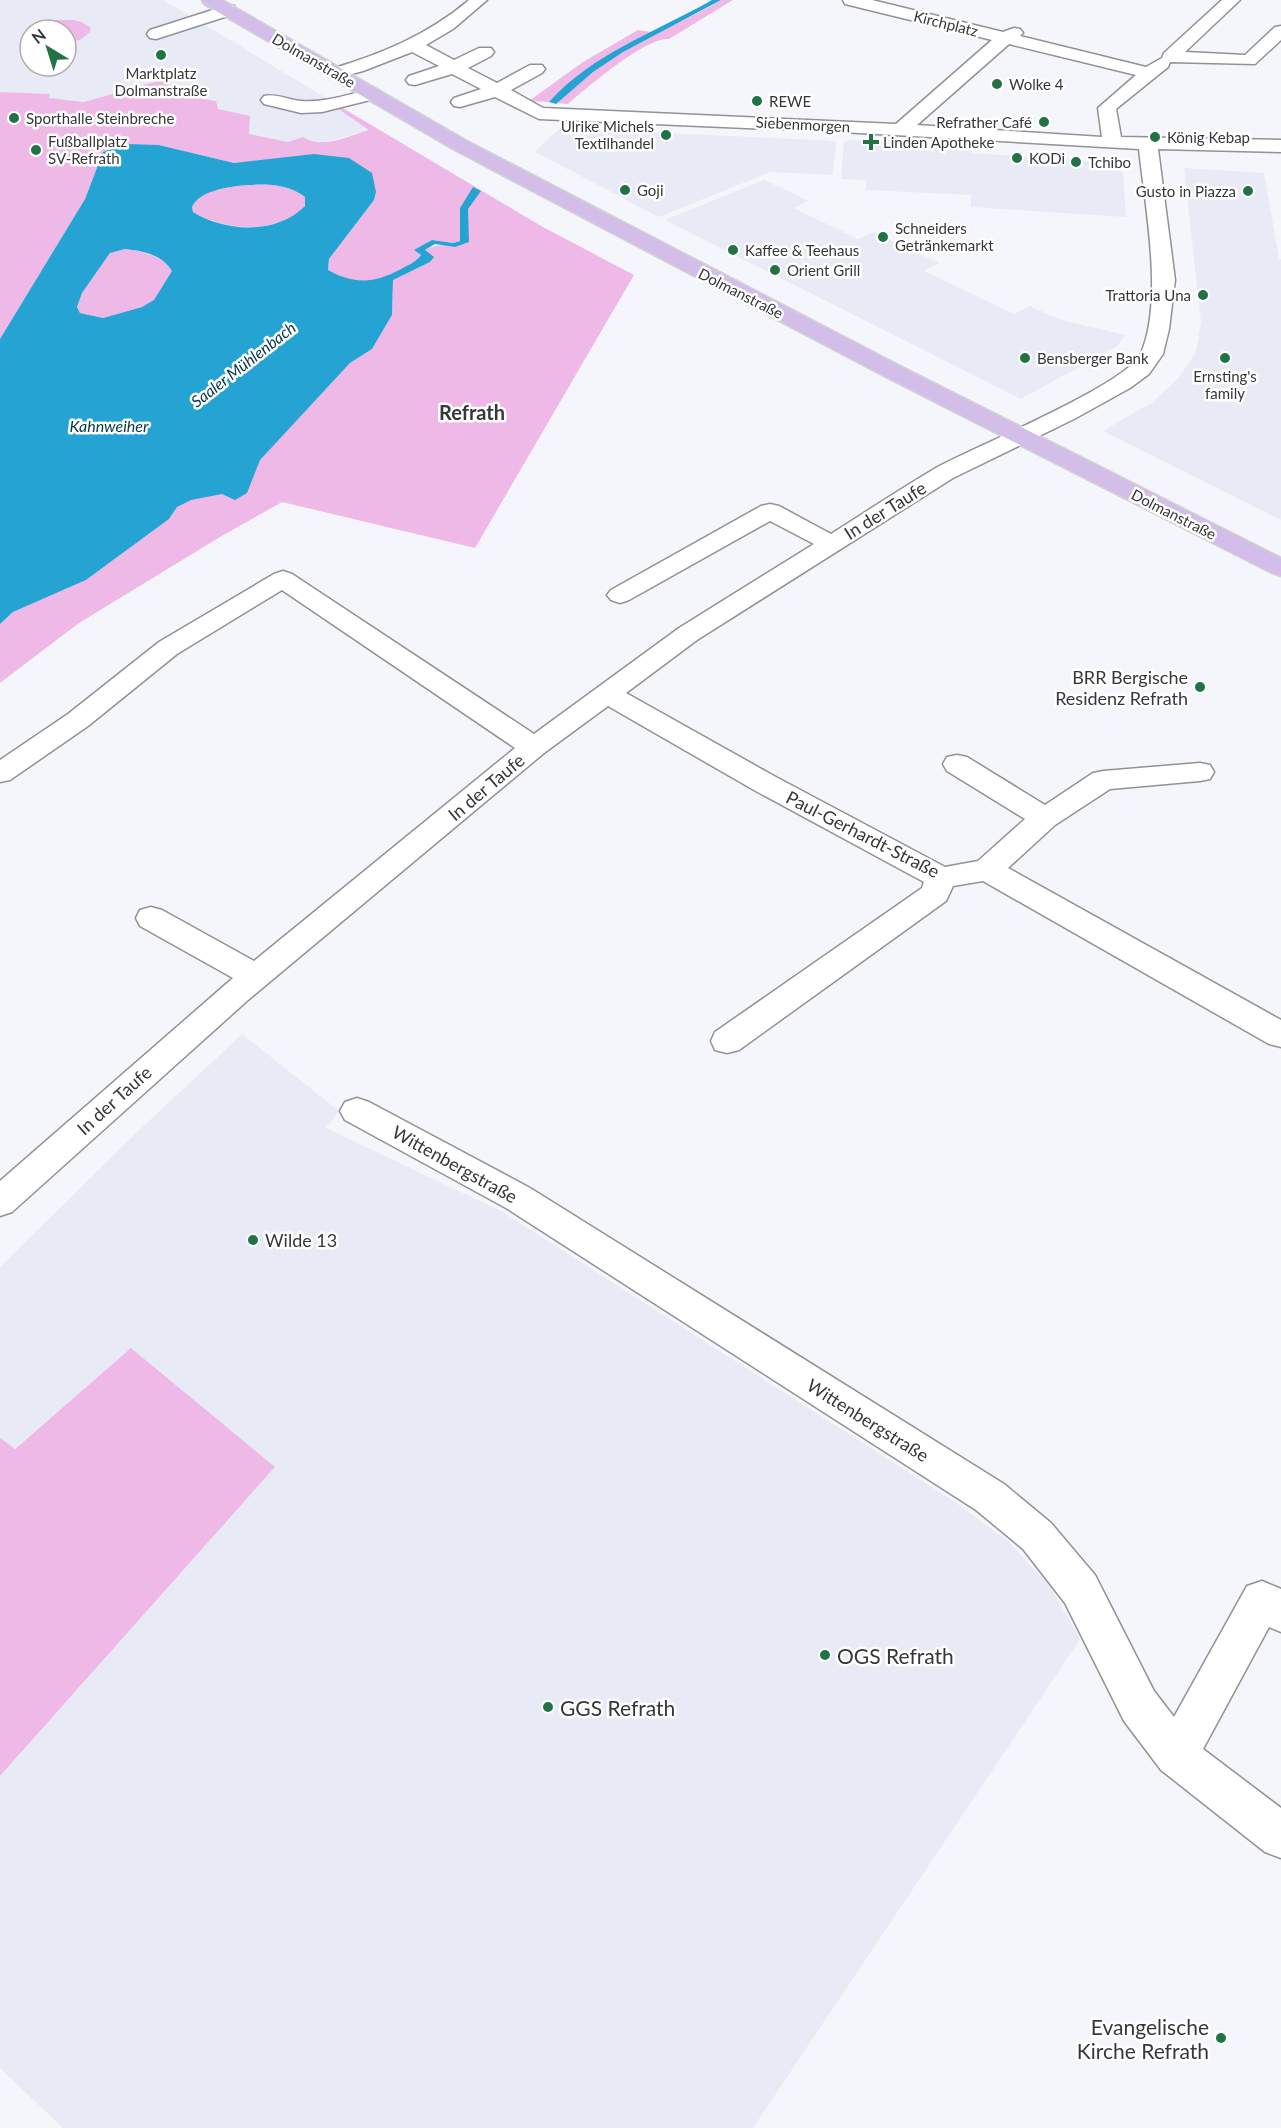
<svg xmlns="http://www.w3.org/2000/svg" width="1281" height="2128" viewBox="0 0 1281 2128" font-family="Lato,sans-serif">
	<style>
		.built { fill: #e8eaf6; fill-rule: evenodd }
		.green { fill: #eeb9e6 }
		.water { fill: #25a4d4; fill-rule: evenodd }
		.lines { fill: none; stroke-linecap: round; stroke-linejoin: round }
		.stream { fill: #25a4d4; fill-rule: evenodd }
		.minor-casing { stroke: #919297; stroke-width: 3 }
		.major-casing { stroke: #d3d3d3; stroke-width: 3 }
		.minor { fill: #fff; fill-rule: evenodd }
		.major { fill: #d2bee8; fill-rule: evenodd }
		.poi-dot { fill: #217345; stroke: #fff; stroke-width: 2 }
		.labels { text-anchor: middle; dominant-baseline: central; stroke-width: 5; stroke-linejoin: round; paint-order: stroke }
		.far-street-label { font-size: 15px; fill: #363739; stroke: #fff }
		.far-poi-label { font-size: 15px; fill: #363739; stroke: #fff; text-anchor: start }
		.far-water-label { font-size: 16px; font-style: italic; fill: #04394d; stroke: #fff }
		.street-label { font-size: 18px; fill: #363739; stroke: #fff }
		.poi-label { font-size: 18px; fill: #363739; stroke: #fff; text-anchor: end }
		.far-district-label { font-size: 20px; font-weight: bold; fill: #363739; stroke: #fff }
		.near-poi-label { font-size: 21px; fill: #363739; stroke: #fff; text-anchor: start }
	</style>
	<rect width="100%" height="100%" fill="#f5f6fb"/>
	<g class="built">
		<path d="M0,0H164L341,107L369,130L323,143H312L303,137L288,142L248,134L249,116L217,109L216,101L167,94L161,80L84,102L49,98L50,94L0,92ZM65,20L90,32L80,40L66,44V66H30V42L25,38L24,33L35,25Z"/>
		<polygon points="560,128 836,141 833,175 770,172 659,217 535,152"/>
		<polygon points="854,140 971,147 972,153 1103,162 1123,172 1126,217 971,207 971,195 866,190 866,180 841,179 844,141"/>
		<polygon points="1184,168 1264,173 1279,259 1281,259 1281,520 1103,431 1151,403 1169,387 1180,376 1196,352 1201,322"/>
		<polygon points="764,180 809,201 794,208 858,239 874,232 939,263 924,271 1014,314 1030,306 1061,320 1125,335 1117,346 1021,399 665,220"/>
		<polygon points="242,1034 339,1111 326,1128 503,1212 955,1502 1009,1542 1051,1588 1080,1639 753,2128 63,2128 0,2068 0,1776 275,1467 131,1348 14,1449 0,1438 0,1267 132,1137"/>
	</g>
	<g class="green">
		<path d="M721,0H733L669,39C647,36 586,88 568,104L557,103C581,81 606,60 634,44C663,29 693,17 721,0Z"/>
		<polygon points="55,20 74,20 82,22 91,28 90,32 80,40 66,44 66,30 30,30 30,42 25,38 24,33 35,25"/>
		<path d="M638,30L652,32C614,50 581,74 549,102L529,101L583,62Z"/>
		<path d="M161,80L172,87L168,94L216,101L218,109L250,116L249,134L288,142L303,137C322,150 348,136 369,130L337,108L341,107L541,226L634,275L475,548L282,502L220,537L79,623L0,683V624L13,612L86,580L169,519C172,516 174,510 177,507C193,492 227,494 247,493L259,460L350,363L372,349L392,315L393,280L430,262L425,250C442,241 449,249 468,242V209L460,208V241L453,243L432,240L415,250L421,255C416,262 408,265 401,269C374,284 356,285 328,271L329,259L374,200L376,192L271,160L234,163L159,145L103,152L85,199L0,339V92L50,94L49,98L84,102Z"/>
		<path d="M246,185C268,184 288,184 305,197V206C276,235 227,231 193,212L192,207C200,190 229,187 246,185Z"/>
		<path d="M125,249C143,251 163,256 173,271L154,301L142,307L103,318L80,313L77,307L82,293L110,253Z"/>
		<polygon points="131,1348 275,1467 0,1776 0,1438 15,1449"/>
	</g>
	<path class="water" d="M126,144L159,145L234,163L314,154L349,158L372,173L376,192L374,200L329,259L328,270C355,285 375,283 401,269C408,265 416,262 421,255L414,250L432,240L453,243L460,241V208L473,187L481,191L468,209L469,242L455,247L435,244L425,250L434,257L430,262L393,280L392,315L372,349L350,363L260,460L247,493L235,500L222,494L191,500L177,507L169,519L86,580L13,612L0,624V339L85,199L103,152ZM246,185C268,184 288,184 305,197V206C276,235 226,232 193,212L192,207C200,190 229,187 246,185ZM125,249C143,251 163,255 172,271L154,300L142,307L103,318L80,313L77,307L82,293L110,253Z"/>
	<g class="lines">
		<path class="stream" d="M712,0H721L623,52L593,72L556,104L549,102C593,53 656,32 712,0Z"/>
		<g class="minor-casing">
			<g id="minor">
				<path d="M469,0H487L453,29L426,45L454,60L479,48H491L494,52L491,56L468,68L497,83L530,65H542L545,69L542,73L511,90L543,108L896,124L992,40L845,4L843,0H872L1003,32L1014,28L1020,29L1023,33L1020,36L1146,67L1162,58L1164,53L1222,0H1240L1185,52L1245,55L1275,27L1281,26V40L1255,64L1170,62L1168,67L1116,109L1121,137L1281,140V152L1158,149L1175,280L1169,329L1163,354L1149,374L1130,388L1074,419L953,478L697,640L626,693L774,776L945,867L978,861L1025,819L947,771L943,764L947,757L957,755L967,757L1045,805L1093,773L1103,771L1200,763L1210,765L1214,772L1210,779L1200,781L1110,789L1055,825L1008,868L1281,1020V1047L1269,1044L983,881L953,886L946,901L739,1050L727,1053L715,1050L711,1041L715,1032L922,888L924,882L754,790L608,706L544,753L248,1000L12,1212L0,1216V1181L233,978L140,926L136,918L140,910L151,907L162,910L254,961L515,748L282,590L177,654L88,726L10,780L0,782V760L68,714L159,642L274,574L283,571L292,574L534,734L679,628L814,544L770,521L629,600L620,603L611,600L607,595L611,590L761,506L770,504L779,506L831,534C866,512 900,489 936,468C974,447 1127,385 1141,353C1164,300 1145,206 1139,149L841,132L539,119L495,97L460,107L454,106L451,102L454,98L481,89L452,74L415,85L409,84L406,80L409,76L439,66L412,52L363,71L337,78L331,77L328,73L331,69C381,54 428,35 469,0ZM1009,44L1136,75L1098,108L1102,137L917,125Z"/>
				<polygon points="228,5 234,6 236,10 234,14 156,39 150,38 147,34 150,30"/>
				<path d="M372,89L378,90L381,94L378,98L322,112L301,113L264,104L261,100L264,96C276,93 288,100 301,101C325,103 350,94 372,89Z"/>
				<polygon points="357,1098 369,1102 530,1188 1004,1484 1051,1523 1095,1575 1154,1691 1174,1717 1247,1586 1262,1581 1281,1589 1281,1632 1269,1627 1203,1749 1281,1808 1281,1858 1265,1852 1161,1770 1124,1721 1065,1603 1023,1549 976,1510 506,1208 345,1120 340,1111 345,1102"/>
			</g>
		</g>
		<g class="major-casing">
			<polygon id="major" points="202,0 222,0 467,141 902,367 1281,558 1281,576 1272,573 886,377 453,149 204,4"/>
		</g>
		<use href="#minor" class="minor"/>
		<use href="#major" class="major"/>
	</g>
	<g class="poi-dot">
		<circle cx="161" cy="55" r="6"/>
		<circle cx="997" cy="84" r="6"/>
		<circle cx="757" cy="101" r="6"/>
		<circle cx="14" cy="118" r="6"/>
		<circle cx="1044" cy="122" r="6"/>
		<circle cx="666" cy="135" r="6"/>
		<circle cx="1155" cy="137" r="6"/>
		<path d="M868 133h6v6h6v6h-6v6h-6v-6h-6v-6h6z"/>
		<circle cx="36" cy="150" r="6"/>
		<circle cx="1017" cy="158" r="6"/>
		<circle cx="1076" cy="162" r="6"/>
		<circle cx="625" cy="190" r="6"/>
		<circle cx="1248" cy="191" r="6"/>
		<circle cx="883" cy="237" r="6"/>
		<circle cx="733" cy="250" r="6"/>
		<circle cx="775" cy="270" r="6"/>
		<circle cx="1203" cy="295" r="6"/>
		<circle cx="1025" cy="358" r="6"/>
		<circle cx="1225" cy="358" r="6"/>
		<circle cx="1200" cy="687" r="6"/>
		<circle cx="253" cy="1240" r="6"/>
		<circle cx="825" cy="1655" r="6"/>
		<circle cx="548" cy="1707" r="6"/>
		<circle cx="1221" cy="2038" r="6"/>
	</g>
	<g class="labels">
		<g class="far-street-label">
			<text transform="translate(946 23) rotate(14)">Kirchplatz</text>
			<text transform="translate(314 60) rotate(30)">Dolmanstraße</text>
			<text transform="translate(803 124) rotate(3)">Siebenmorgen</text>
			<text transform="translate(741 293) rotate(27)">Dolmanstraße</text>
			<text transform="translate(1174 514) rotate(27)">Dolmanstraße</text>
		</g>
		<g class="far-poi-label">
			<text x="161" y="73" text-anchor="middle">Marktplatz<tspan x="161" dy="17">Dolmanstraße</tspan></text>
			<text x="1009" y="84">Wolke 4</text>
			<text x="769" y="101">REWE</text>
			<text x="26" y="118">Sporthalle Steinbreche</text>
			<text x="1032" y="122" text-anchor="end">Refrather Café</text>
			<text x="654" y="126" text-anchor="end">Ulrike Michels<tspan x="654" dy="17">Textilhandel</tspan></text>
			<text x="1167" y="137">König Kebap</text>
			<text x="48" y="141">Fußballplatz<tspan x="48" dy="17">SV-Refrath</tspan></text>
			<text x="883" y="142">Linden Apotheke</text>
			<text x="1029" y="158">KODi</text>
			<text x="1088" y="162">Tchibo</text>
			<text x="637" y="190">Goji</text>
			<text x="1236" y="191" text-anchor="end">Gusto in Piazza</text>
			<text x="895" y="228">Schneiders<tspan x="895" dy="17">Getränkemarkt</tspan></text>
			<text x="745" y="250">Kaffee &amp; Teehaus</text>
			<text x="787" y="270">Orient Grill</text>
			<text x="1191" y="295" text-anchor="end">Trattoria Una</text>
			<text x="1037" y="358">Bensberger Bank</text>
			<text x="1225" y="376" text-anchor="middle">Ernsting's<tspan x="1225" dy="17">family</tspan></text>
		</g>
		<g class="far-water-label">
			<text transform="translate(243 364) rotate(-38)">Saaler Mühlenbach</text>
			<text x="109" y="425">Kahnweiher</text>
		</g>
		<g class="street-label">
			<text transform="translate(885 510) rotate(-32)">In der Taufe</text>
			<text transform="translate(486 787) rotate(-40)">In der Taufe</text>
			<text transform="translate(863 834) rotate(27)">Paul-Gerhardt-Straße</text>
			<text transform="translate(114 1100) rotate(-42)">In der Taufe</text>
			<text transform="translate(455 1164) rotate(29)">Wittenbergstraße</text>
			<text transform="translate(868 1420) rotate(32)">Wittenbergstraße</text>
		</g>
		<g class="poi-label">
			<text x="1188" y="677">BRR Bergische<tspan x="1188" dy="21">Residenz Refrath</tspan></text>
			<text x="265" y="1240" text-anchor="start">Wilde 13</text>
		</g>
		<g class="far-district-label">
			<text x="472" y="412">Refrath</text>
		</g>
		<g class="near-poi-label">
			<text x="837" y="1655">OGS Refrath</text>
			<text x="560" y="1707">GGS Refrath</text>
			<text x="1209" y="2026" text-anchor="end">Evangelische<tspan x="1209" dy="24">Kirche Refrath</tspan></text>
		</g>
	</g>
	<g transform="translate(48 48) rotate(322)"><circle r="28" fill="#ffffff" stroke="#afafb0" stroke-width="1.5"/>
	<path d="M0-4.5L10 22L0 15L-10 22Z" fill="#217345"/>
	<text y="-9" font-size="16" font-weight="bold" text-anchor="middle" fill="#363739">N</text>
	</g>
</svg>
